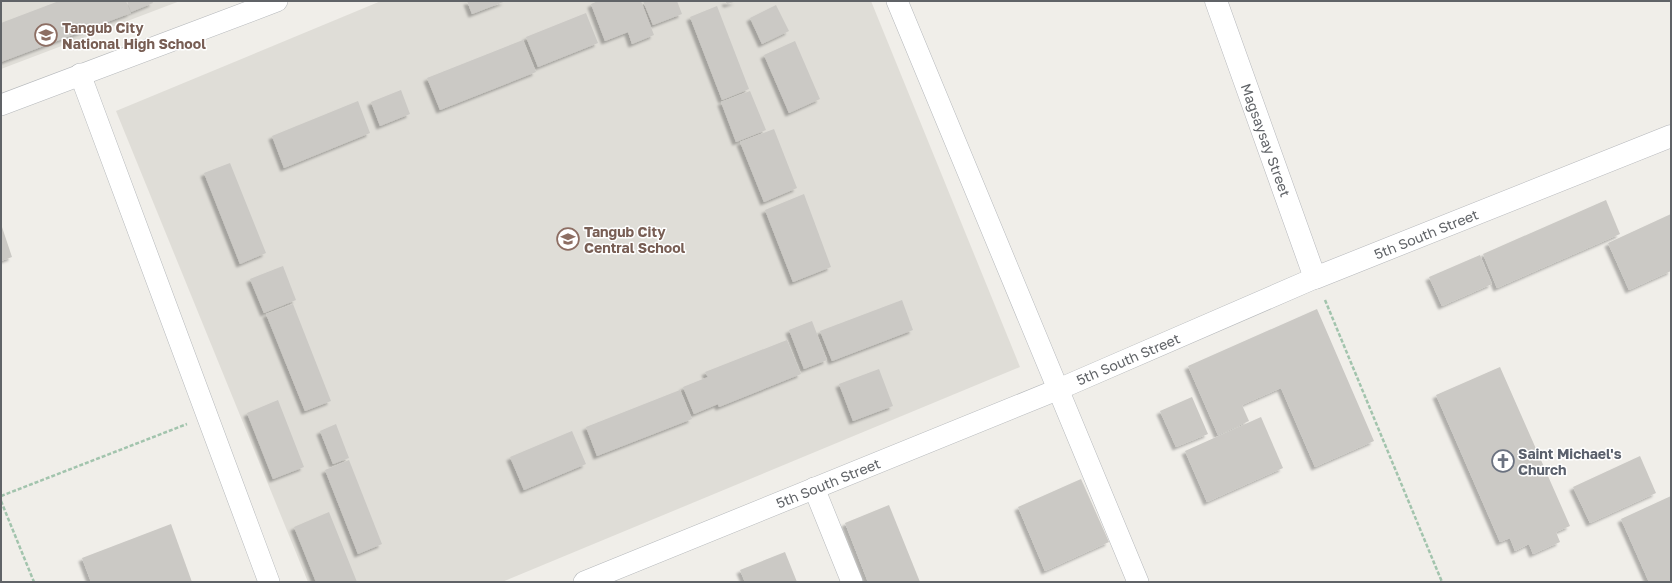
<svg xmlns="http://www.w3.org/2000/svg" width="1672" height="583" viewBox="0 0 1672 583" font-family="'Golos Text',sans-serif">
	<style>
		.education { fill: #dfddd7 }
		.building { fill: #cbc9c5; filter: url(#shadow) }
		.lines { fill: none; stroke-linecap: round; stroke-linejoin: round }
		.street-casing { stroke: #b5b8bb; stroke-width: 22 }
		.secondary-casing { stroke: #b5b7bb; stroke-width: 23 }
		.path { stroke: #a2c4ad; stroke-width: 2.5; stroke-dasharray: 4 2; stroke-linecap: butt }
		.street { stroke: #fff; stroke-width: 21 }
		.secondary { stroke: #fff; stroke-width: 22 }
		.labels { text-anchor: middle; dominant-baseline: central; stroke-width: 3; stroke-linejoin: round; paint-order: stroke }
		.education-label { font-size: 14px; font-weight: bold; fill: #785e54; stroke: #fff; text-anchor: start }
		.street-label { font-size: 14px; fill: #606367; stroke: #fff }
		.worship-label { font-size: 14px; font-weight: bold; fill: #5b616d; stroke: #fff; text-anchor: start }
	</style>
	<defs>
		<filter id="shadow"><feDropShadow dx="-3.5" dy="3.5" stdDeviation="1" flood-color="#0004"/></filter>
	</defs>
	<rect width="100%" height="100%" fill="#f0eee9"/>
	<g class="education">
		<polygon points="1,1 180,1 1,69"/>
		<polygon points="381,1 871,1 1020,367 502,582 308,582 116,111"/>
	</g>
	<g class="building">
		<polygon points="59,1 126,1 131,13 1,62 1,23"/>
		<polygon points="127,1 152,1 153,3 131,12"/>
		<polygon points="467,1 506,1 472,14"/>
		<polygon points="598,1 641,1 654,35 632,44 628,32 605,41 591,4"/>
		<polygon points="643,1 677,1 682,14 653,25"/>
		<polygon points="725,1 737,1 727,4"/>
		<polygon points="776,5 789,31 762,44 750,18"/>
		<polygon points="717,6 749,89 722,100 690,17"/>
		<polygon points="586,13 598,43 538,67 526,37"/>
		<polygon points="523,40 536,72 440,110 427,78"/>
		<polygon points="795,41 820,99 789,113 764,55"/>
		<polygon points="401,90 410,114 380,126 371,102"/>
		<polygon points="750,91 766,130 736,142 721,102"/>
		<polygon points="358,101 370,133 284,168 272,136"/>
		<polygon points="774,129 797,188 764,202 740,142"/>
		<polygon points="230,163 266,253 240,264 204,173"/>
		<polygon points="804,194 831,267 793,282 765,210"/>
		<polygon points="1606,200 1620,234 1497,288 1483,254"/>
		<polygon points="1671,214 1671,271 1629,290 1608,243"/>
		<polygon points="1,224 12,257 1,261"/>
		<polygon points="1480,255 1492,284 1442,306 1429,277"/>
		<polygon points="283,266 296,300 264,313 250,279"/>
		<polygon points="902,300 913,330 832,361 820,331"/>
		<polygon points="293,304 331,401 305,411 266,314"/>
		<polygon points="1317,309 1374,441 1315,467 1281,388 1242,405 1249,421 1218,435 1188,366"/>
		<polygon points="812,321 827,360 804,369 789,330"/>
		<polygon points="787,340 801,374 719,407 718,404 694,414 683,387 708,377 705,372"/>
		<polygon points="1500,367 1570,526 1556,532 1560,542 1533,554 1529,544 1515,551 1510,538 1500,542 1436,395"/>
		<polygon points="879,369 893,406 853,421 839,384"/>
		<polygon points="680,390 692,419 597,456 586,427"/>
		<polygon points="1192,397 1208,434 1176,447 1160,411"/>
		<polygon points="278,400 304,467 273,479 247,413"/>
		<polygon points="1261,417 1283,468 1207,502 1185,451"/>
		<polygon points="336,424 349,458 333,464 320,431"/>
		<polygon points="572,431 586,464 524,490 510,457"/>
		<polygon points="1640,456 1656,493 1590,523 1573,487"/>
		<polygon points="349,460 382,544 358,554 325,470"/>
		<polygon points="1081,479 1109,542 1045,571 1018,507"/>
		<polygon points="1671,496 1671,582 1649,582 1621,519"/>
		<polygon points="889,505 920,582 868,582 845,523"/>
		<polygon points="329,512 357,582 316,582 294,527"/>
		<polygon points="171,524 192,582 91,582 82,558"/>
		<polygon points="785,552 797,582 745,582 740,570"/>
	</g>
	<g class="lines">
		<g class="street-casing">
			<g id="street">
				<polyline points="897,1 1138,582"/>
				<polyline points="80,74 269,582"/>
				<polyline points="1,105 277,1"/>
				<polyline points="814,488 852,582"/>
				<polyline points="584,582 1059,389 1315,278"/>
			</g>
		</g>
		<g class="secondary-casing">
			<polyline id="secondary" points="1216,1 1315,278 1671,136"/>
		</g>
		<g class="path">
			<polyline points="1325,300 1442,582"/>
			<polyline points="1,496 187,424"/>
			<polyline points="1,501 34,582"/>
		</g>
		<use href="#street" class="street"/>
		<use href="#secondary" class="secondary"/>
	</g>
	<defs>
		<g id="school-ring" transform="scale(1.15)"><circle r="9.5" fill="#fff" stroke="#8d6e63" stroke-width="1.5"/><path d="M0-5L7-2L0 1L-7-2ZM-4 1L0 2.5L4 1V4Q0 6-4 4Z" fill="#8d6e63"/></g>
		<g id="church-ring" transform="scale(1.15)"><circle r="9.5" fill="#fff" stroke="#6b7280" stroke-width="1.5"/><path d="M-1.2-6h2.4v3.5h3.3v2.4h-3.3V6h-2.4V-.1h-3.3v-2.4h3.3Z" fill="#6b7280"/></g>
	</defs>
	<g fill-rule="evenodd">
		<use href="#school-ring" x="46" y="35"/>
		<use href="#school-ring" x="568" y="239"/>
		<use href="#church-ring" x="1503" y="461"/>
	</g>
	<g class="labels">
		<g class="education-label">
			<text x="62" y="27">Tangub City<tspan x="62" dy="16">National High School</tspan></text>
			<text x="584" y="231">Tangub City<tspan x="584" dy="16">Central School</tspan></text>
		</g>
		<g class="street-label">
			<text transform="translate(1266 140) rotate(70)">Magsaysay Street</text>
			<text transform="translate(1426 234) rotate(-22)">5th South Street</text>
			<text transform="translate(1128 359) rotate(-23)">5th South Street</text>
			<text transform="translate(828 483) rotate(-22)">5th South Street</text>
		</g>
		<g class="worship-label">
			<text x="1518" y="453">Saint Michael's<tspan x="1518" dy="16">Church</tspan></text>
		</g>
	</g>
	<rect width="1672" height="583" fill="none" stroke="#606367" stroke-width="4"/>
</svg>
